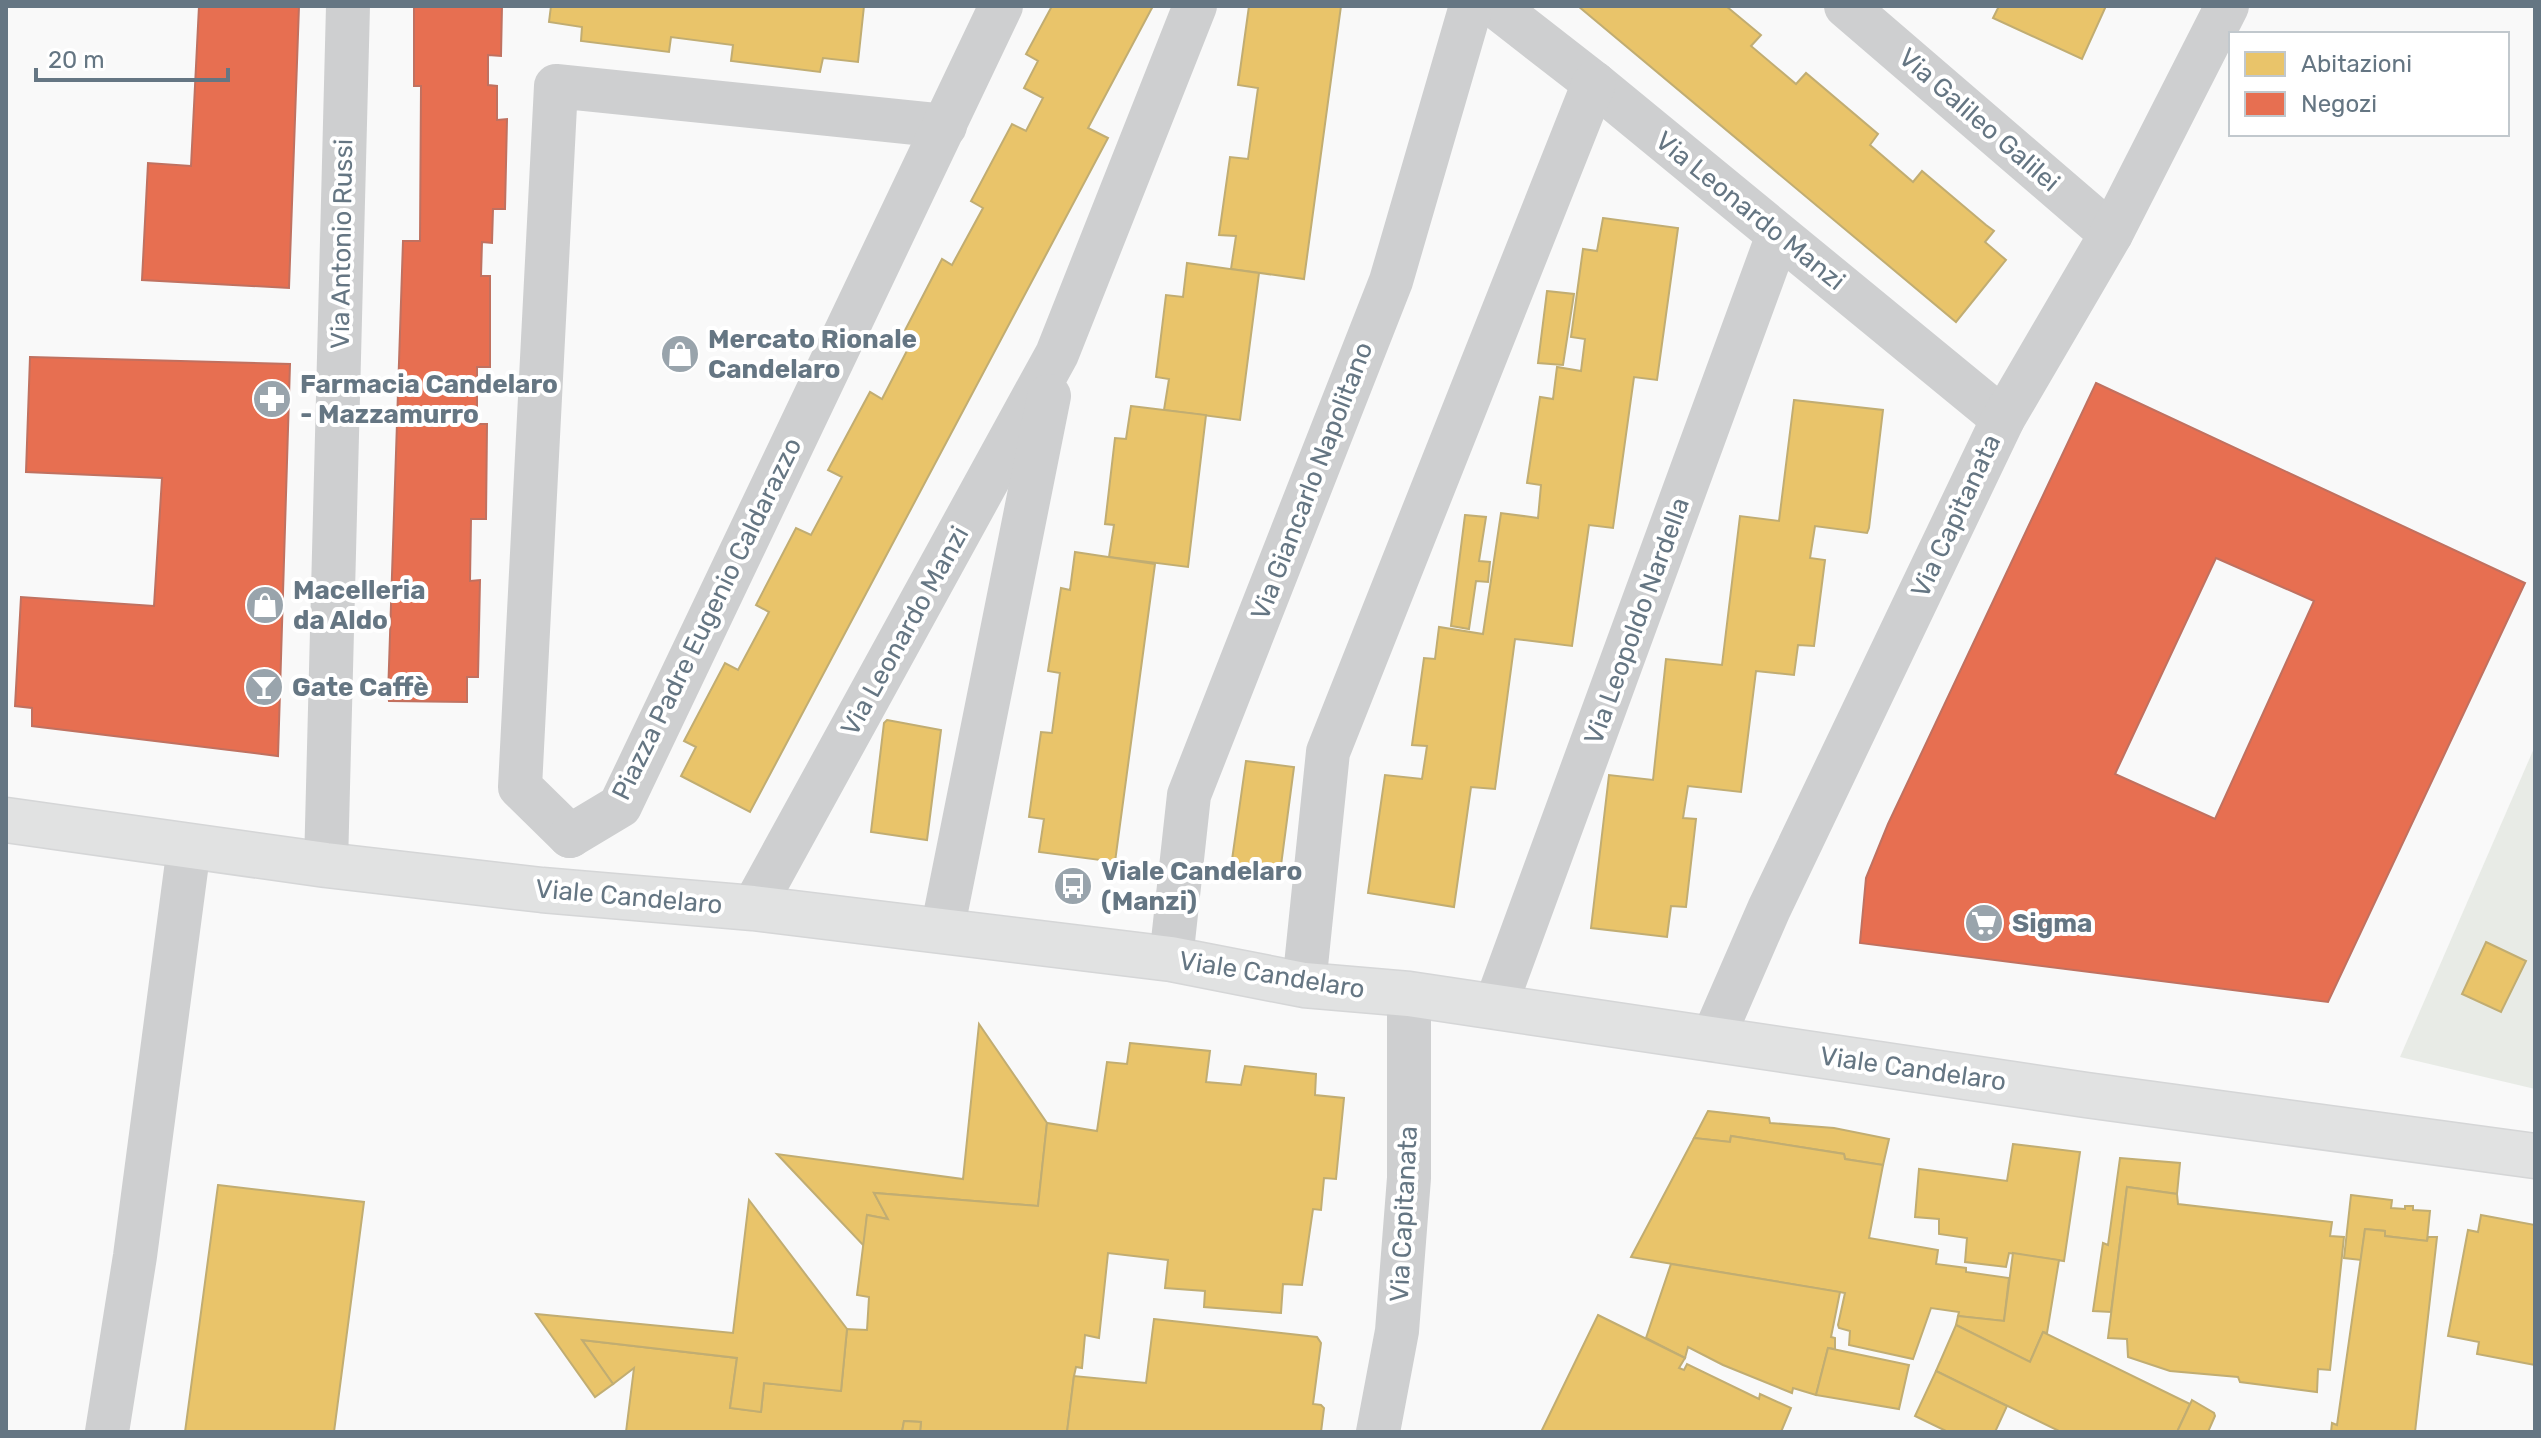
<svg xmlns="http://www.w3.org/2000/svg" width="2541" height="1438" viewBox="0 0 2541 1438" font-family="Rubik,sans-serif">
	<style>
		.green { fill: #e8ebe6 }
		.homes { fill: #e9c46a; stroke: #c1ad72; stroke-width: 2 }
		.shops { fill: #e76f51; stroke: #c07160; stroke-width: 2; fill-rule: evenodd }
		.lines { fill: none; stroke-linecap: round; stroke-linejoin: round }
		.secondary-casing { stroke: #d5d6d7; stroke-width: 47 }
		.street { stroke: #cecfd0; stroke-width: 44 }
		.secondary { stroke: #e1e2e2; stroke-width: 44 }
		.labels { text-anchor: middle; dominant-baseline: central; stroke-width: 8; stroke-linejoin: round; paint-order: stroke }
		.street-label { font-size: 26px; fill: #657683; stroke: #fff }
		.poi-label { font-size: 26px; font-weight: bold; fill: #657683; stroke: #fff; text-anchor: start }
	</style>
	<rect width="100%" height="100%" fill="#f9f9f9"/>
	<polygon class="green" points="2535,746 2535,1089 2400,1057"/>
	<g class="homes">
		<polygon points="551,6 864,6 858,62 823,58 820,72 731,61 733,45 671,37 669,52 581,41 582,27 549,22"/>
		<polygon points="1052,6 1153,6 1088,128 1108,138 750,812 681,776 696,747 684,741 725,663 738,670 769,612 756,605 796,528 811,535 842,477 828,470 870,392 882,399 912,341 902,336 942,259 952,265 983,208 971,201 1012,124 1026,131 1043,98 1024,88 1038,61 1026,54"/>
		<polygon points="1249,6 1341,6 1304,279 1231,269 1236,236 1219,235 1230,157 1248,159 1258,88 1238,85"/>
		<polygon points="1578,6 1726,6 1761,35 1751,46 1796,84 1806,73 1878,134 1870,145 1913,182 1922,171 1986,225 1994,231 1985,242 2006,260 1956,322"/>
		<polygon points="1999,6 2106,6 2082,59 1993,18"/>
		<polygon points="1603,218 1678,228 1657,380 1634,377 1613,528 1589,525 1572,646 1515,639 1495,789 1471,787 1454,907 1368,893 1385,775 1422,779 1427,746 1412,745 1424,658 1435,659 1439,627 1483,634 1501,513 1538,518 1541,485 1527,483 1540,397 1553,399 1557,367 1581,371 1585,339 1571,337 1583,249 1597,251"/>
		<polygon points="1187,263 1259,273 1240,420 1164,410 1169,379 1156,377 1166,295 1183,297"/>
		<polygon points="1547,291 1574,294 1563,365 1538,363"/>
		<polygon points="1794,400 1883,410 1869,528 1867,533 1815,526 1810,558 1825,560 1814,646 1798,645 1794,675 1756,671 1741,792 1688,786 1683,818 1696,819 1686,907 1671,906 1667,937 1591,928 1609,775 1653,780 1666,659 1722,665 1740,516 1779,521"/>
		<polygon points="1131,406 1206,415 1188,567 1109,557 1114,525 1105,524 1115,438 1126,439"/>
		<polygon points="1465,515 1486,517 1479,561 1490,562 1488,582 1476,581 1469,629 1451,626"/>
		<polygon points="1075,552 1155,564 1115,862 1039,852 1044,819 1029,817 1041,732 1052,733 1060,673 1048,671 1061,588 1070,590"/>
		<polygon points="887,720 941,730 927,840 871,832 884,723"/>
		<polygon points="1246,761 1294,767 1280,873 1231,867"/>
		<polygon points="2486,942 2526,961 2501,1012 2462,994"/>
		<polygon points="979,1024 1047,1123 1038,1206 874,1193 888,1219 867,1215 864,1246 777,1154 963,1179"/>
		<polygon points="1130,1043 1210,1051 1206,1082 1241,1085 1245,1066 1316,1074 1315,1095 1344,1098 1336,1179 1324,1178 1321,1210 1313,1209 1302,1285 1283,1284 1281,1313 1204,1307 1205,1291 1165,1288 1168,1260 1108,1253 1099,1338 1085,1335 1082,1368 1076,1367 1074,1376 1067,1432 920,1432 921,1422 904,1421 902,1432 626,1432 634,1368 613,1384 582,1340 737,1358 730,1408 761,1412 764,1383 841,1391 847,1329 867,1330 869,1297 857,1295 867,1215 888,1219 874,1193 1038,1206 1047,1123 1097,1131 1107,1062 1127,1064"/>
		<polygon points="1708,1111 1769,1118 1770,1123 1834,1128 1889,1139 1883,1165 1845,1159 1844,1154 1731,1136 1730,1142 1694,1138"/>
		<polygon points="1731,1136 1844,1154 1845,1159 1883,1165 1869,1238 1938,1250 1936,1264 1966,1268 1966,1272 2009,1278 2004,1321 1958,1316 1959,1312 1931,1308 1913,1359 1849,1345 1850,1331 1839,1328 1838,1325 1845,1293 1631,1257 1694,1138 1730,1142"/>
		<polygon points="2013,1144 2080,1152 2064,1261 2009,1253 2006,1267 1965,1262 1967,1238 1939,1234 1939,1219 1915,1217 1919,1169 2007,1181"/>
		<polygon points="2120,1158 2180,1163 2177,1194 2127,1187 2111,1312 2093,1311 2103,1243 2108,1245"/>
		<polygon points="218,1185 364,1202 334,1432 185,1432"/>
		<polygon points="2127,1187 2177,1194 2178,1204 2332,1222 2330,1236 2344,1237 2330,1370 2318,1369 2317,1392 2240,1382 2238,1377 2170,1371 2128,1357 2127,1339 2108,1338"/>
		<polygon points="2351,1195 2392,1200 2391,1208 2405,1209 2405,1206 2413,1206 2413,1210 2430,1211 2427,1241 2385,1236 2385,1231 2365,1229 2361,1260 2344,1258"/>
		<polygon points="749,1200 847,1329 841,1391 764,1383 761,1412 730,1408 737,1358 582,1340 613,1384 595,1397 536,1314 733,1333"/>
		<polygon points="2481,1215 2535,1225 2535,1365 2477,1354 2479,1342 2448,1336 2468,1230 2478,1232"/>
		<polygon points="2365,1229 2385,1231 2385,1236 2427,1241 2428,1237 2437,1237 2415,1432 2331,1432 2332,1423 2337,1425"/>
		<polygon points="2013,1253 2059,1260 2047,1333 2043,1332 2030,1362 1956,1325 1958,1316 2004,1321"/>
		<polygon points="1671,1264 1840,1292 1831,1337 1835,1338 1835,1349 1828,1348 1816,1395 1793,1388 1792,1393 1723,1365 1688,1347 1685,1358 1646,1338"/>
		<polygon points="1598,1315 1685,1358 1679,1368 1684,1370 1687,1364 1759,1399 1760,1394 1791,1408 1781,1432 1541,1432"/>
		<polygon points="1154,1319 1317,1337 1321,1343 1313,1404 1321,1405 1324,1408 1321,1432 1067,1432 1074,1376 1146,1383"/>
		<polygon points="1956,1325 2030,1362 2043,1332 2190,1404 2177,1432 2061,1432 1936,1371"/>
		<polygon points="1828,1348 1909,1365 1899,1409 1816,1395"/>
		<polygon points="1936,1371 2007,1406 1995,1432 1948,1432 1915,1416"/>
		<polygon points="2192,1400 2214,1413 2215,1416 2208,1432 2177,1432"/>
		<polygon points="904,1421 921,1422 920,1432 902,1432"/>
	</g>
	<g class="shops">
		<polygon points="193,6 299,6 289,288 142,280 148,163 191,166 199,6"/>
		<polygon points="414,6 502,6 501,56 488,55 488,85 497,86 497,120 507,119 505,209 493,209 492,243 482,242 481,276 490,276 490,367 477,367 477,424 487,424 486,519 471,519 470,581 480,580 478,677 467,677 467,702 389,701 388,696 403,241 420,241 421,86 414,86"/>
		<polygon points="30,357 290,364 278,756 32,726 32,708 15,706 21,597 154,606 162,478 26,472"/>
		<path d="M2096,383L2525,583L2328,1002L1860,943L1866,878L1888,824ZM2216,558L2314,601L2215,819L2115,774Z"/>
	</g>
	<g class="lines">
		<g class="secondary-casing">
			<polyline id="secondary" points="6,820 326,865 542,890 753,908 1171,959 1304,985 1409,994 2086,1095 2535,1156"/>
		</g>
		<g class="street">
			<polyline points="1495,6 1594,83 2003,419"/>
			<polyline points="1846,6 2111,234"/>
			<polyline points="570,836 520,787 556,86 945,126"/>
			<polyline points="570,836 620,806 1001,6"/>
			<polyline points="326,865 348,6"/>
			<polyline points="753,908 1057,354 1195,6"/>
			<polyline points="942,931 1049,396"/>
			<polyline points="1171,959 1189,795 1391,281 1471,6"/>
			<polyline points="1304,985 1328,752 1594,83"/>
			<polyline points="1495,1007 1778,235"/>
			<polyline points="1712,1040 1769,909 2003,419 2111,234 2227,6"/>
			<polyline points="107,1432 135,1256 189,847"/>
			<polyline points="1378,1432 1397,1331 1409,1178 1409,994"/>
		</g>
		<use href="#secondary" class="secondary"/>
	</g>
	<defs>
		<g id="shop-disc" transform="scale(2)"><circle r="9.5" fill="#99a4ac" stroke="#fff"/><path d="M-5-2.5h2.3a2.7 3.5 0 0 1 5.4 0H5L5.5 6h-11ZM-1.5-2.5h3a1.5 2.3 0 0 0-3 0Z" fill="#fff"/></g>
		<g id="pharmacy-disc" transform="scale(2)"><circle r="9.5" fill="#99a4ac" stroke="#fff"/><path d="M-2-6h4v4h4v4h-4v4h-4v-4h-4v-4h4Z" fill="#fff"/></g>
		<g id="bar-disc" transform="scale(2)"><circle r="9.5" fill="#99a4ac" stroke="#fff"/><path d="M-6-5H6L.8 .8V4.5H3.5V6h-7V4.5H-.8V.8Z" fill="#fff"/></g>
		<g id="bus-disc" transform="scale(2)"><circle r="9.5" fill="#99a4ac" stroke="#fff"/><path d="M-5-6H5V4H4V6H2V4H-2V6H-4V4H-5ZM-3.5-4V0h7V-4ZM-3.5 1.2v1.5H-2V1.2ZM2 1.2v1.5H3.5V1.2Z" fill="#fff"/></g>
		<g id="supermarket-disc" transform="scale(2)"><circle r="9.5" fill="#99a4ac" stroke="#fff"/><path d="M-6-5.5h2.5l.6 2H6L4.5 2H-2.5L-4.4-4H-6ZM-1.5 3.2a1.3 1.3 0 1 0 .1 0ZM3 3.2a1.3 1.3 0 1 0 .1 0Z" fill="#fff"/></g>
	</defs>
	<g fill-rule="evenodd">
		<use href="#shop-disc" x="680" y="354"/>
		<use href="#pharmacy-disc" x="272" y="399"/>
		<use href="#shop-disc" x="265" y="605"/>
		<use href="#bar-disc" x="264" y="687"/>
		<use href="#bus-disc" x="1073" y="886"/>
		<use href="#supermarket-disc" x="1984" y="923"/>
	</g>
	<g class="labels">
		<g class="street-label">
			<text transform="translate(1979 120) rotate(41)">Via Galileo Galilei</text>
			<text transform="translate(1750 211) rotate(39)">Via Leonardo Manzi</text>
			<text transform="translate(342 244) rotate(-89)">Via Antonio Russi</text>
			<text transform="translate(1312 481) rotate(-69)">Via Giancarlo Napolitano</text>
			<text transform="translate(1956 516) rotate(-65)">Via Capitanata</text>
			<text transform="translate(707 619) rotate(-64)">Piazza Padre Eugenio Caldarazzo</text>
			<text transform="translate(1637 621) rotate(-70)">Via Leopoldo Nardella</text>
			<text transform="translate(905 631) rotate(-61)">Via Leonardo Manzi</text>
			<text transform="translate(629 897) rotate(5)">Viale Candelaro</text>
			<text transform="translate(1272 975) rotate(9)">Viale Candelaro</text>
			<text transform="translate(1913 1069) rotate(8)">Viale Candelaro</text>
			<text transform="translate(1404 1214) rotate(-87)">Via Capitanata</text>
		</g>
		<g class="poi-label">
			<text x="708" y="339">Mercato Rionale<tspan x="708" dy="30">Candelaro</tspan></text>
			<text x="300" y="384">Farmacia Candelaro<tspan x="300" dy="30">- Mazzamurro</tspan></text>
			<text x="293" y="590">Macelleria<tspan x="293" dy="30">da Aldo</tspan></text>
			<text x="292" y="687">Gate Caffè</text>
			<text x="1101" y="871">Viale Candelaro<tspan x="1101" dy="30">(Manzi)</tspan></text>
			<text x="2012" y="923">Sigma</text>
		</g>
	</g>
	<rect width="2541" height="1438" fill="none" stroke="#657683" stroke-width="16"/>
	<rect x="2229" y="32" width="280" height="104" fill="#ffffff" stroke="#c1c8cd" stroke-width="2"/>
	<rect x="2245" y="52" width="40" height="24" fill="#e9c46a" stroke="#c1c8cd" stroke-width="2"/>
	<text x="2301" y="72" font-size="24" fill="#657683">Abitazioni</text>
	<rect x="2245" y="92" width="40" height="24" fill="#e76f51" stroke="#c1c8cd" stroke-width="2"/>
	<text x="2301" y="112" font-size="24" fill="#657683">Negozi</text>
	<path d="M36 68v12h192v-12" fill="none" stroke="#657683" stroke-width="4"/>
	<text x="48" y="68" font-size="24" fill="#657683" stroke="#ffffff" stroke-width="6" paint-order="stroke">20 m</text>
</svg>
